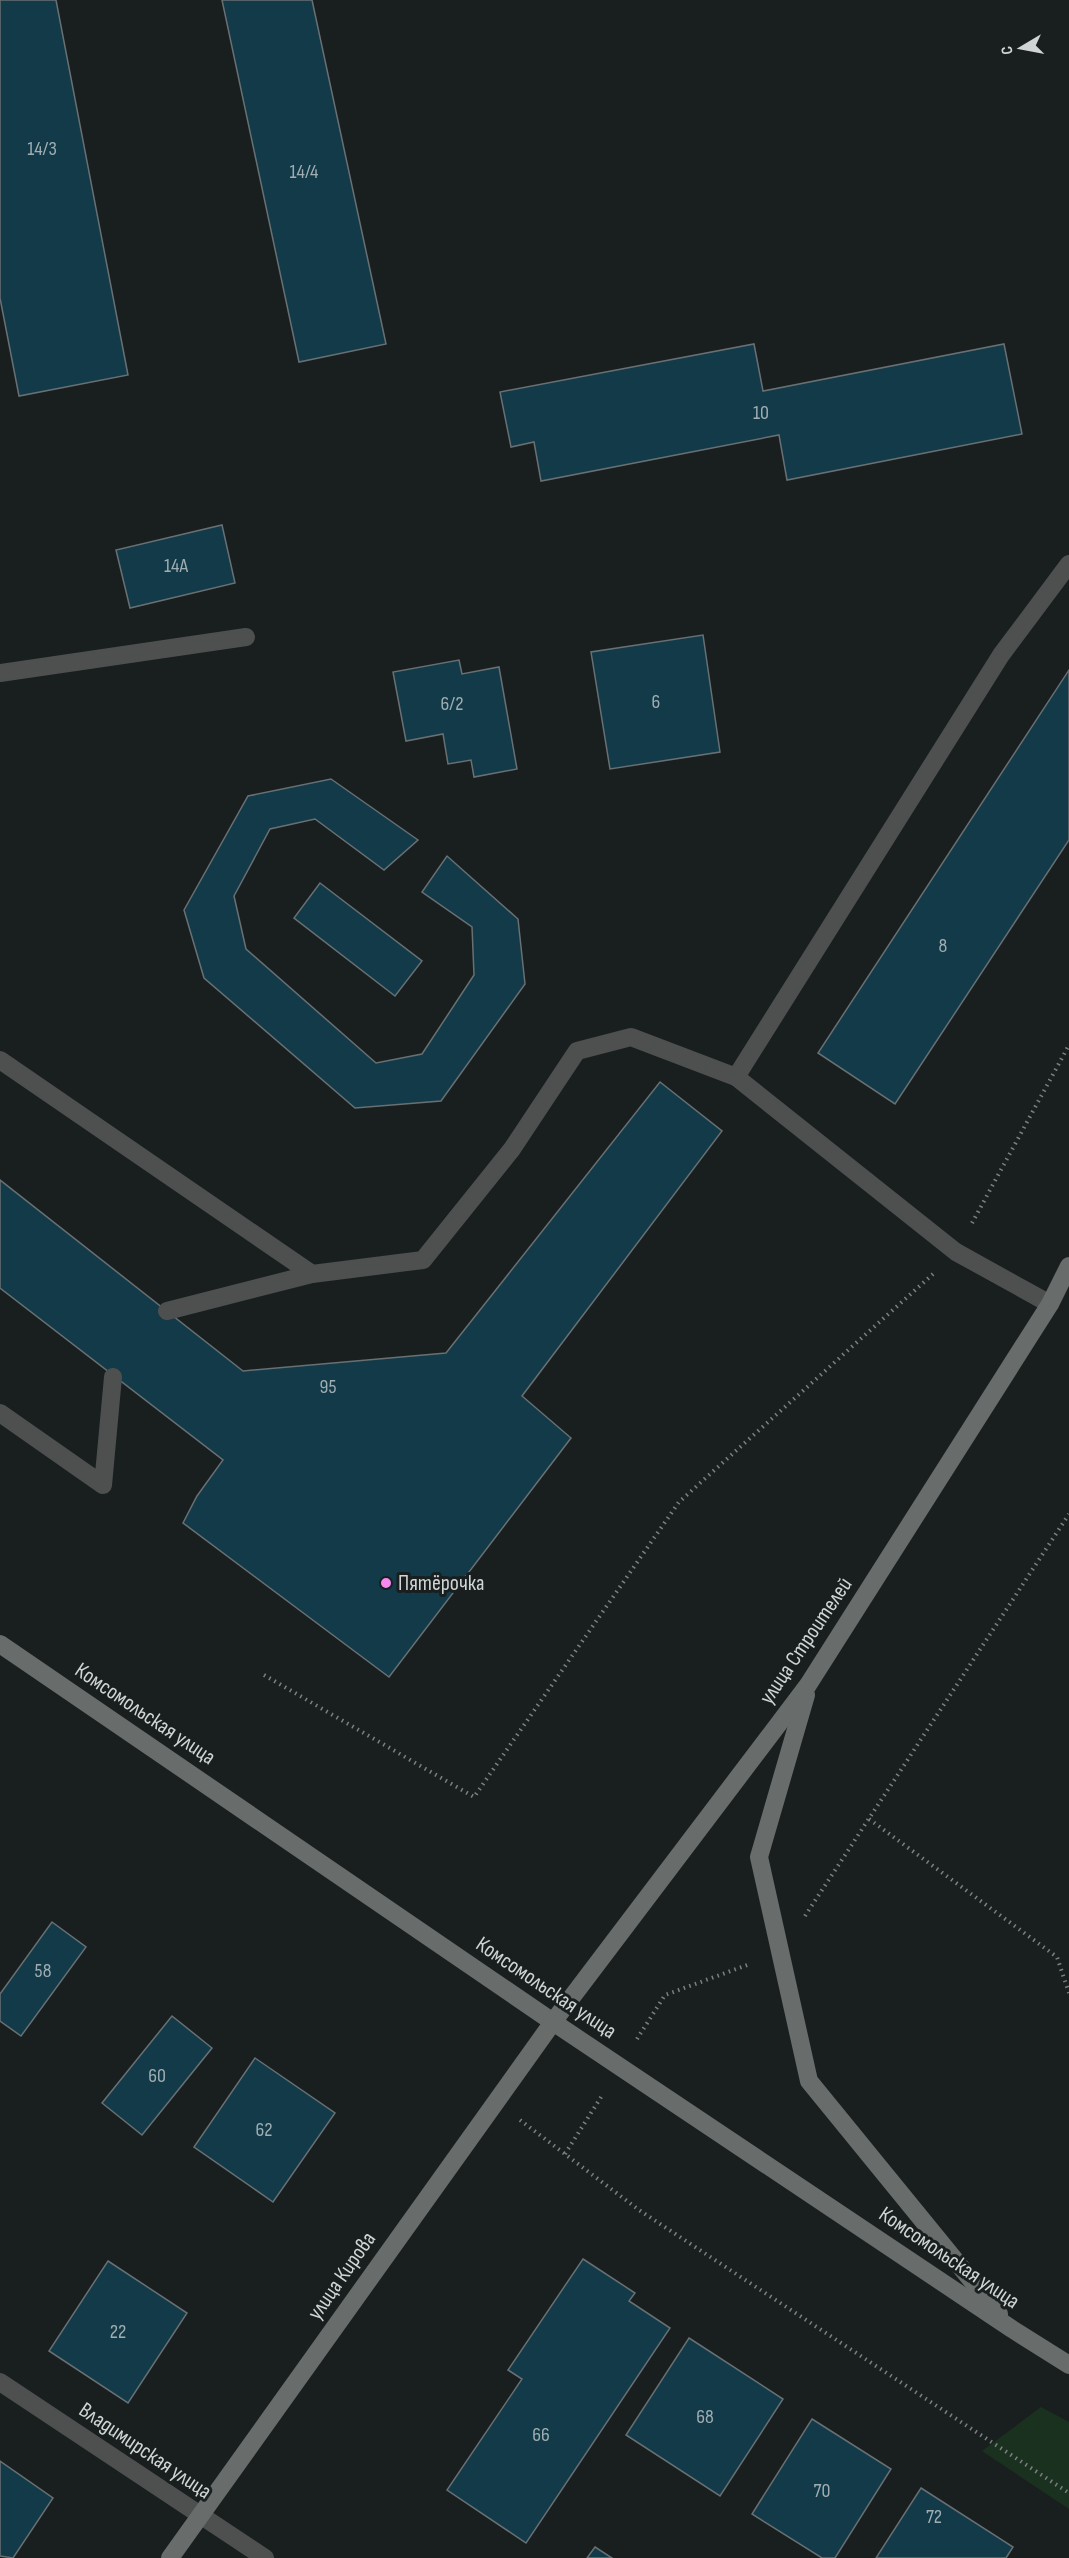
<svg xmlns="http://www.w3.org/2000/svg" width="1069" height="2558" viewBox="0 0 1069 2558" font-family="'Sofia Sans Condensed',sans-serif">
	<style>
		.green { fill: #1b311f }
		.building { fill: #123a49; stroke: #697073; stroke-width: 1.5 }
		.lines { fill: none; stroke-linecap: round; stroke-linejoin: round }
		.path { stroke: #7b8080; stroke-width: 4; stroke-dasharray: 1.5 4.5; stroke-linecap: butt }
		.lane { stroke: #4d504f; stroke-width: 18 }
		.street { stroke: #4d504f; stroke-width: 18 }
		.secondary { stroke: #686c6b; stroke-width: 18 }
		.poi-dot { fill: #f589ef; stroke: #191f1f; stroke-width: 2 }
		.labels { text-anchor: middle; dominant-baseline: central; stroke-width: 6; stroke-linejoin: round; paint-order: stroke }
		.number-label { font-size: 20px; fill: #a0aeb2 }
		.poi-label { font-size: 22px; fill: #d0d4d5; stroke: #191f1f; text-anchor: start }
		.street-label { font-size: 22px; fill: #d0d4d5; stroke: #191f1f }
	</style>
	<rect width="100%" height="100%" fill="#191f1f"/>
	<polygon class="green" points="1041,2407 1069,2422 1069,2509 982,2451"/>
	<g class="building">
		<polygon points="0,0 56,0 128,375 19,396 0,298"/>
		<polygon points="222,0 312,0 386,344 299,362"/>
		<polygon points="754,344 763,391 1004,344 1022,434 787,480 779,435 541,481 534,442 511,447 500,392"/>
		<polygon points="222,525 235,583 130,608 116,550"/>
		<polygon points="703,635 720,752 610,769 591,652"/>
		<polygon points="459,660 462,674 499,667 517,769 474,777 471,760 448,764 443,734 406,741 393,672"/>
		<polygon points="1069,670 1069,840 895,1104 818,1053"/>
		<polygon points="331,779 418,840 384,870 315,819 270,829 234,896 246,949 376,1063 422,1054 474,975 472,927 422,892 447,856 518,919 525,984 441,1101 355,1108 204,978 184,910 248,796"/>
		<polygon points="320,883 422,961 395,996 294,918"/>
		<polygon points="660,1082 722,1131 522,1396 571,1438 389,1677 183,1523 197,1496 223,1460 0,1288 0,1180 243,1371 446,1353"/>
		<polygon points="52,1922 86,1947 21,2036 0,2021 0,1994"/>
		<polygon points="172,2016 212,2048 142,2135 102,2103"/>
		<polygon points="255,2058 335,2113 273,2202 194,2147"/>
		<polygon points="583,2259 635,2293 629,2301 670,2328 526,2543 447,2490 522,2379 508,2370"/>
		<polygon points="108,2261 187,2313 128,2403 49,2351"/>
		<polygon points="689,2338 783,2399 720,2496 626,2435"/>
		<polygon points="812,2419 891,2469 835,2558 822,2558 752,2514"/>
		<polygon points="0,2461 53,2498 13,2558 0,2556"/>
		<polygon points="921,2488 1013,2547 1006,2558 876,2558"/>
		<polygon points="595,2547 612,2558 587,2558"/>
	</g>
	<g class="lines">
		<g class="path">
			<polyline points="972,1223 1069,1045"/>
			<polyline points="264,1675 474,1797 679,1502 933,1274"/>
			<polyline points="869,1819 1057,1957 1069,1993"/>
			<polyline points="805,1916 1069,1514"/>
			<polyline points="637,2039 665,1995 750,1964"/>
			<polyline points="520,2120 639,2210 1069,2493"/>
			<polyline points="565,2154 603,2094"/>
		</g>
		<g class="lane">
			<polyline points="0,673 246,637"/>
			<polyline points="0,1060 312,1274 423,1260 512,1149 577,1051 631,1037 736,1077 1001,655 1069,564"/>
			<polyline points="736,1077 956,1252 1050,1304"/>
			<polyline points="167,1311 312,1274"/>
			<polyline points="0,1413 103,1485 113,1377"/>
		</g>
		<polyline class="street" points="0,2382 265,2558"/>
		<g class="secondary">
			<polyline points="0,1644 553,2022 1012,2329 1069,2365"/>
			<polyline points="806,1695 759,1857 809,2081 999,2314"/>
			<polyline points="170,2558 553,2022 808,1685 1050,1304 1069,1266"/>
		</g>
	</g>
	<circle class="poi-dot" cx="386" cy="1583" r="6"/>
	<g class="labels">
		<g class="number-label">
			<text x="42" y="149">14/3</text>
			<text x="304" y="172">14/4</text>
			<text x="761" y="413">10</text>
			<text x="176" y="566">14А</text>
			<text x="656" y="702">6</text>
			<text x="452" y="704">6/2</text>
			<text x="943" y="946">8</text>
			<text x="328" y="1387">95</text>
			<text x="43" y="1971">58</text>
			<text x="157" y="2076">60</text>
			<text x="264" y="2130">62</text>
			<text x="118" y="2332">22</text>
			<text x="705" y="2417">68</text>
			<text x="541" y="2435">66</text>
			<text x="822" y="2491">70</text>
			<text x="934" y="2517">72</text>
		</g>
		<g class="poi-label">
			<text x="398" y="1583">Пятёрочка</text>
		</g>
		<g class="street-label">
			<text transform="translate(806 1641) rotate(-56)">улица Строителей</text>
			<text transform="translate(145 1714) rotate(34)">Комсомольская улица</text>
			<text transform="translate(546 1988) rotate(34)">Комсомольская улица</text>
			<text transform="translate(949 2258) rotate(34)">Комсомольская улица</text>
			<text transform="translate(342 2276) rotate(-55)">улица Кирова</text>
			<text transform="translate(145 2451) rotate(34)">Владимирская улица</text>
		</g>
	</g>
	<g transform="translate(1021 48) rotate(260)" stroke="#191f1f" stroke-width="4.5" paint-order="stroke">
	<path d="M0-4.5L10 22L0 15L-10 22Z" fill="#d0d4d5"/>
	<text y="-9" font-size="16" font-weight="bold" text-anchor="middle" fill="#d0d4d5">С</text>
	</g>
</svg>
